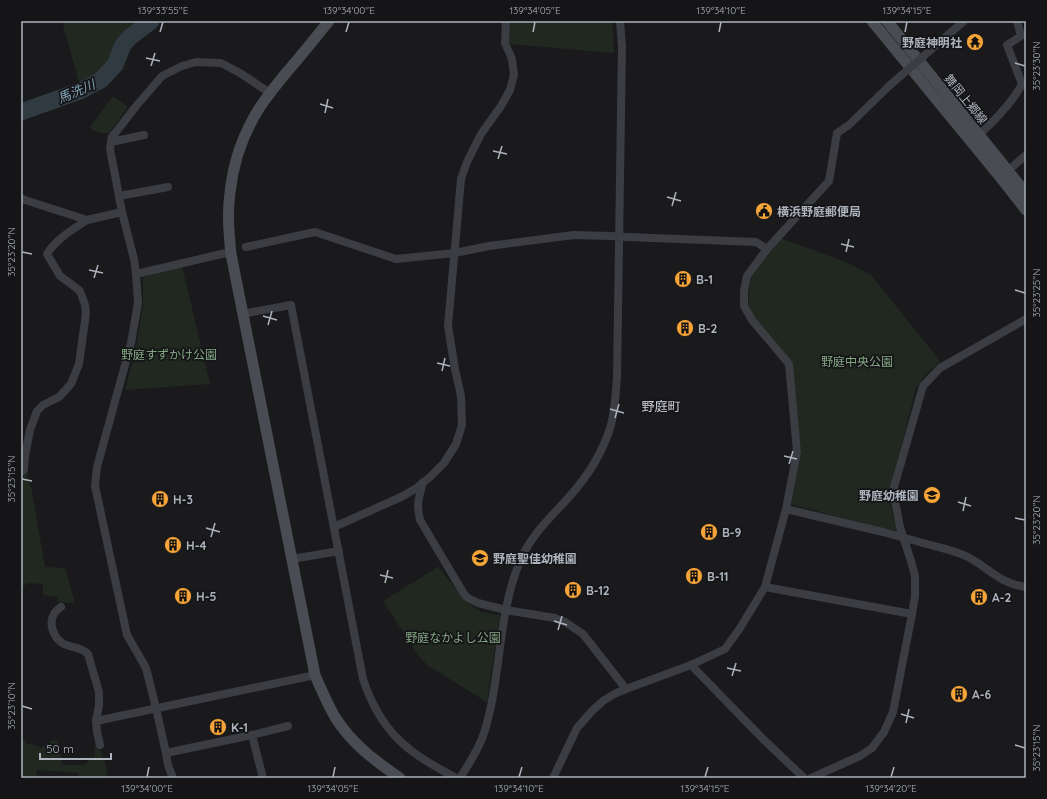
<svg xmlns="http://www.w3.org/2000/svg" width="1047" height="799" viewBox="0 0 1047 799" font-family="Quicksand,'Noto Sans JP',sans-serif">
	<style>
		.green { fill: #202820 }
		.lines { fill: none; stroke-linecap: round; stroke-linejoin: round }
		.river { stroke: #2f3b41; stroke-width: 17 }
		.street { stroke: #3b3d42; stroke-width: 8 }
		.secondary { stroke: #494c52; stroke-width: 11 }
		.street-bridge { stroke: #3b3d42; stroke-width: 8 }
		.ticks { fill: none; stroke: #acb3bc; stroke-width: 1.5 }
		.labels { text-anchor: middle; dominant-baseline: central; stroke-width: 3.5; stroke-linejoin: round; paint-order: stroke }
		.poi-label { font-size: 12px; font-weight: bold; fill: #acb3bc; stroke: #151518; text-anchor: start }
		.street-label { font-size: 12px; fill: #acb3bc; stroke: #151518 }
		.park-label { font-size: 12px; fill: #84a883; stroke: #151518 }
		.water-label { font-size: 13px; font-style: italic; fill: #83a4b8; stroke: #151518 }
		.neighbourhood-label { font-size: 13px; fill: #ced1d8; stroke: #151518 }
		.neatline { fill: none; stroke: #acb3bc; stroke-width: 1.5 }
		.ticks-label { font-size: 10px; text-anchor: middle; fill: #acb3bc }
	</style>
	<rect width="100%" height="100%" fill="#1a1a1d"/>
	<g class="green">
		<polygon points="62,21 145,21 122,41 112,63 101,76 80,86"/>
		<polygon points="510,21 611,21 613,29 614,53 509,44"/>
		<path d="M113,96L128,107L109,133C102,134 94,133 90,127Z"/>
		<polygon points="780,238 846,262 871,275 940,361 926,374 916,388 891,486 889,501 898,533 791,504 801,452 791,362 754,319 748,306 750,282 758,265"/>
		<polygon points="182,266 210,384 125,390 136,348 143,305 143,276"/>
		<polygon points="27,472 32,492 45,567 65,568 75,603 58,602 58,597 43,595 43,584 28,583 21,588 21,479"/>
		<polygon points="438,567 468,603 481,612 500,615 487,702 427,665 418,655 383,601"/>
		<polygon points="21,734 26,744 35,745 41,748 51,741 58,740 62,765 84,765 95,756 94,746 98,745 107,768 106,778 79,778 79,773 37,770 36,778 21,778"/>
	</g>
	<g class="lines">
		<polyline class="river" points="21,112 35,107 80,91 101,80 115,65 123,45 129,38 151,21"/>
		<g class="street">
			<polyline points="941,41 964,21"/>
			<path d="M979,135C994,121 1013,102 1022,84L1007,45L1021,36L1017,21"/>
			<polyline points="111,142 144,135"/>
			<polyline points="1004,174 1026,155"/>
			<polyline points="119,196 168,187"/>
			<polyline points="21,198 25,200 87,220 122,212"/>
			<polyline points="627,237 756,242 767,249"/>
			<polyline points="246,247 315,232 396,259 455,253 489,246 574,235 610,236"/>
			<polyline points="136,274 230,252"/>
			<path d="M242,314L291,305L363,679C372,706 385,730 408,748C422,760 440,769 456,778"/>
			<path d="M21,472L24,470L25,456L30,430L37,411L43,405L59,397L71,384L79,364L86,313L85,305L80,291L71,284L60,276L47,254C56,239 72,230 87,220"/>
			<path d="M423,482C419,497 416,504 420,520L464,594L468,598L478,603L506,610L555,618L565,622L583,634L626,689"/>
			<polyline points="786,509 797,452 789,364 752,320 744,306 744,291 747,276 767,249 829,181 837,133 849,125 889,86"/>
			<polyline points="334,527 401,497 415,489 430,477 444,463 456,444 462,425 461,396 455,369 448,326 461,179 467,162 481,134 501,106 510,90 514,75 512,59 505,43 506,21"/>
			<path d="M923,543C938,547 954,550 968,557C989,568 1000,584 1026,587"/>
			<polyline points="292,559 339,551"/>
			<polyline points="765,587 912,614"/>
			<path d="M61,607C59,609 55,611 54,614C48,624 54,639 64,644C72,648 82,647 88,654L99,692V705L96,721L97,732L100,745"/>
			<polyline points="691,665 762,738 804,778"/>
			<polyline points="96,721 315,675"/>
			<polyline points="252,735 263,778"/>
			<polyline points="166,753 252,735 288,726"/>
			<polyline points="173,778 168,765 166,753 156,708 146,668 127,635 95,486 97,467 131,343 138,303 136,274 134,259 122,212 110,149 112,137 137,105 162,76 182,66 196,62 221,63 240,73 270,93"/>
			<path d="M460,778C469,764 479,749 484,733C502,677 497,613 521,559C532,534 551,517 569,497C588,476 603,452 611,425C615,409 616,393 617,377L622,46L620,21"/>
			<polyline points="553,778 577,728 592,711 603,701 614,694 626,689 691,665 725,649 740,628 765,587 786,509 883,532"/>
			<polyline points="811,778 860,756 872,748 884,732 893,712 912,614 915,596 915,576 911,561 900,527 895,501 894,487 923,386 940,368 1026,319"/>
		</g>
		<g class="secondary">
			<path d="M329,21C315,38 301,56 286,73C277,84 268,95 260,107C244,132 233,163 230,193C227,213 229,234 231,254L315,675C321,689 327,703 335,717C351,743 375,761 400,778"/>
			<polyline points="872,21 1000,177 1026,210"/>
			<polyline points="887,21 1026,193"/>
		</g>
		<g class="street-bridge">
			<polyline points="889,86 941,41"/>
			<polyline points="610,236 627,237"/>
			<polyline points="883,532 923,543"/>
		</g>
	</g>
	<path class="ticks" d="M160,32L163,22M346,32L349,22M533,32L535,22M719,32L721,22M905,32L907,22M146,58L160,61M1015,63L1025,66M151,66L155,53M320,104L333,108M325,113L328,99M493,151L507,154M498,159L502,146M667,197L681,201M672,206L676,192M841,244L854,247M22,252L32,254M846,252L849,239M89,270L103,273M94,278L98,265M1015,290L1025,293M263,316L277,320M268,325L272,311M437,363L450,366M442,371L445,358M610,409L624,413M615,418L619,404M784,456L797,459M789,464L793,451M22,479L32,481M958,502L971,506M963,511L966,497M1015,518L1025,520M206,528L220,532M211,537L215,523M380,575L393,578M385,583L388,570M554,621L567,625M558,630L562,616M727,668L741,671M732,676L736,663M22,706L32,709M901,714L914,718M906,723L909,709M1015,745L1025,748M147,777L149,767M333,777L335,767M519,777L522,767M705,777L708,767M891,777L894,767"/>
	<defs>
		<g id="temple-disc" transform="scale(0.9)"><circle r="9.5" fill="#f7a538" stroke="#151518"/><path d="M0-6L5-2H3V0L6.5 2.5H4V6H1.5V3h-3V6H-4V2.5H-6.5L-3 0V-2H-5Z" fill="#111"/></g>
		<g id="civic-disc" transform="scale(0.9)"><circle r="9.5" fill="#f7a538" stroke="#151518"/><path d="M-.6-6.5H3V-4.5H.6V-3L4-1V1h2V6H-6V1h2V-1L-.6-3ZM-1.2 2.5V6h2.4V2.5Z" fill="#111"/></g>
		<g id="building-disc" transform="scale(0.9)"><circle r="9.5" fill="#f7a538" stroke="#151518"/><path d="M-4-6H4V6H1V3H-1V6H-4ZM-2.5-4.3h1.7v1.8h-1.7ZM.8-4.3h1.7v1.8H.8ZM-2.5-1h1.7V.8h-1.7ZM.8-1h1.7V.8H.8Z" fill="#111"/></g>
		<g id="school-disc" transform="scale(0.9)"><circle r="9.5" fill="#f7a538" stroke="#151518"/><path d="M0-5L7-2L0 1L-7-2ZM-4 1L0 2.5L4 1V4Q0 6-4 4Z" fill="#111"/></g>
	</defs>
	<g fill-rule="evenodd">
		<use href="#temple-disc" x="975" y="42"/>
		<use href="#civic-disc" x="764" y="211"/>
		<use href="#building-disc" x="683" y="279"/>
		<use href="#building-disc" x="685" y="328"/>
		<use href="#school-disc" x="932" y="495"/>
		<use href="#building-disc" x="160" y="499"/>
		<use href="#building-disc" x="709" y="532"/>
		<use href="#building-disc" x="173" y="545"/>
		<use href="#school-disc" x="480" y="558"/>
		<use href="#building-disc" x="694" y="576"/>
		<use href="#building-disc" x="573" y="590"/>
		<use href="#building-disc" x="183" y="596"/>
		<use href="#building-disc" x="979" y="597"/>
		<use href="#building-disc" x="959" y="694"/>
		<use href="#building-disc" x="218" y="727"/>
	</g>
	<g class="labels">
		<g class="poi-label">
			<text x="962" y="42" text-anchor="end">野庭神明社</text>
			<text x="777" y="211">横浜野庭郵便局</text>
			<text x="696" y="279">B-1</text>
			<text x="698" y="328">B-2</text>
			<text x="919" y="495" text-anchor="end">野庭幼稚園</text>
			<text x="173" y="499">H-3</text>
			<text x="722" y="532">B-9</text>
			<text x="186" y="545">H-4</text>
			<text x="493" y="558">野庭聖佳幼稚園</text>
			<text x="707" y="576">B-11</text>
			<text x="586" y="590">B-12</text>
			<text x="196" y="596">H-5</text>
			<text x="992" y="597">A-2</text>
			<text x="972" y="694">A-6</text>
			<text x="231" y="727">K-1</text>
		</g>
		<g class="street-label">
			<text transform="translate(966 99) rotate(51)">舞岡上郷線</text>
		</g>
		<g class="park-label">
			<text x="169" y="354">野庭すずかけ公園</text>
			<text x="857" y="361">野庭中央公園</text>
			<text x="453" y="637">野庭なかよし公園</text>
		</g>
		<g class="water-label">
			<text transform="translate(76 91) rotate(-23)">馬洗川</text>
		</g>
		<g class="neighbourhood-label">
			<text x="661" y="406">野庭町</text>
		</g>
	</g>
	<rect width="1047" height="799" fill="none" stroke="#151518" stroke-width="44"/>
	<path d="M40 753v6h71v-6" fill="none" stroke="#acb3bc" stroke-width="2"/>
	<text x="46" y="753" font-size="12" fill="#acb3bc" stroke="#151518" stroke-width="3" paint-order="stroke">50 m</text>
	<rect x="22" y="22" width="1003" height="755" class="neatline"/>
	<g class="ticks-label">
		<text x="163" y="14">139°33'55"E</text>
		<text x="349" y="14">139°34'00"E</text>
		<text x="535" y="14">139°34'05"E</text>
		<text x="721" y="14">139°34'10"E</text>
		<text x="907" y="14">139°34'15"E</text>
		<text transform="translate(1036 66) rotate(-90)" y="4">35°23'30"N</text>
		<text transform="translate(11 252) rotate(-90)" y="4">35°23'20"N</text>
		<text transform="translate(1036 293) rotate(-90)" y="4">35°23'25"N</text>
		<text transform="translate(11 479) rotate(-90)" y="4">35°23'15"N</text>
		<text transform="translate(1036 520) rotate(-90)" y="4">35°23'20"N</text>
		<text transform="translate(11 706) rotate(-90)" y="4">35°23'10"N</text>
		<text transform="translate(1036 748) rotate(-90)" y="4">35°23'15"N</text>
		<text x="147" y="792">139°34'00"E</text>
		<text x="333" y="792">139°34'05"E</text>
		<text x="519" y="792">139°34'10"E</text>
		<text x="705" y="792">139°34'15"E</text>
		<text x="891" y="792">139°34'20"E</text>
	</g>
</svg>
